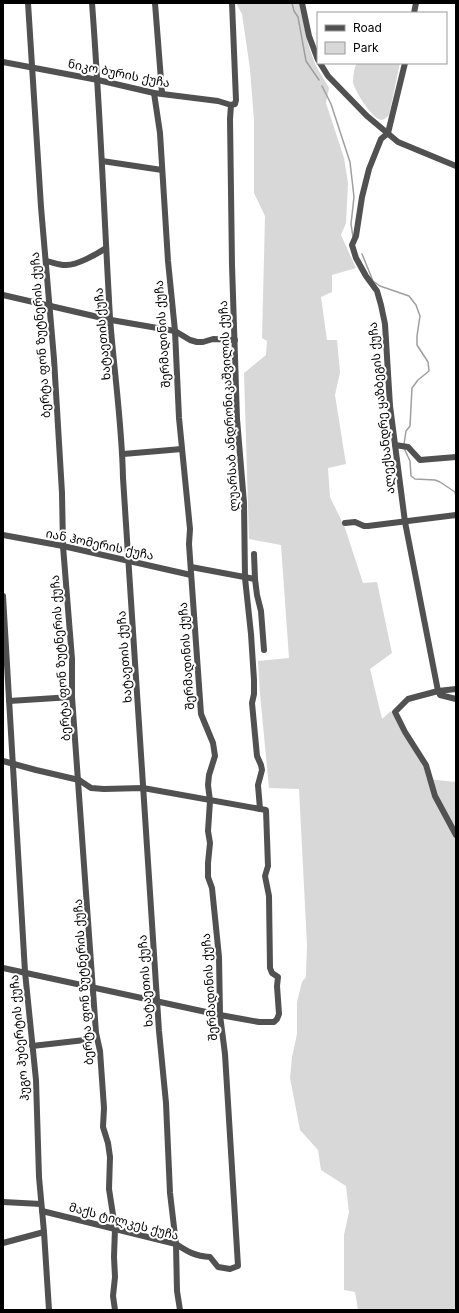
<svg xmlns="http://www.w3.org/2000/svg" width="459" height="1313" viewBox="0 0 459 1313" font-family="Inter,'Noto Sans Georgian',sans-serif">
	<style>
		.green { fill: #d8d8d8 }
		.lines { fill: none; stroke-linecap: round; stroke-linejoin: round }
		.stream { stroke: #9f9f9f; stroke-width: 1.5 }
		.minor { stroke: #515151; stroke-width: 6 }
		.labels { text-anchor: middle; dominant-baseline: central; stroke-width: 4; stroke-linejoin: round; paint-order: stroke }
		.street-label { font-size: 12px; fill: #000; stroke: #fff }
	</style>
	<rect width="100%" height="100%" fill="#fff"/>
	<g class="green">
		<polygon points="236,3 299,3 308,44 315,64 329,88 326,103 344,158 348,183 346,223 341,235 356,268 332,275 332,292 321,297 327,340 337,340 340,372 335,395 346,464 328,468 330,497 345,528 363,583 377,582 392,653 370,669 382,719 391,711 422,761 427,779 456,782 456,1310 358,1310 355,1292 344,1290 344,1235 349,1212 346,1186 321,1170 318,1150 300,1130 290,1078 292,1057 297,1034 297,1002 302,982 306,977 307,945 299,789 269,788 260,694 258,661 289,658 281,545 249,539 244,373 266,355 267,341 262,338 265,216 254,193 254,121 250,69 242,14"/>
		<path d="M357,63H400L389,115C387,117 384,120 381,120C371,118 355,91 353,82C353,76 354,68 357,63Z"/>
	</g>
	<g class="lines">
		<g class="stream">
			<polyline points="292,3 294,11 298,17 306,61 319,80"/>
			<polyline points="322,86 331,104 350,162 354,197 351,224 353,237"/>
			<polyline points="362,254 373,281 380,286 409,296 416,305 420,316 417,336 417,345 428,362 429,371 418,380 412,388 410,426 406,431 404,444"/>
			<polyline points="404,448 410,461 411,476 415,479 435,480 440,482 455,492 456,496"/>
		</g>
		<g class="minor">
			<polyline points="28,3 41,207 54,359 62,493 63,546 72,659 72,697 96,1033 100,1051 104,1108 103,1127 108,1143 110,1157 109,1189 115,1228 114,1257 115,1277 113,1296 115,1310"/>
			<path d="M92,3C100,108 104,213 110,318C114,371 122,424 123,478L159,1031L166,1103L170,1193L176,1244L177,1291L180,1310"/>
			<polyline points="155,3 162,93"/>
			<polyline points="232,3 236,100 235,104 231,105 230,119 232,265 237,419 244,503 245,578 251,634 254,680 254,694 252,703 257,756 261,765 262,770 258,785 260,809"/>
			<polyline points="302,3 309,36 318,60"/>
			<polyline points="414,13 416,3"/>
			<polyline points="3,62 98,80 154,93 218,101 231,105"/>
			<polyline points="320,63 328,76 367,116 398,142 456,166"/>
			<polyline points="388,133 381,139 369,169 362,197 356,236 352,245 356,258 366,276 377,291 381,305 385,324 390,406 405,522 438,691"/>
			<polyline points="388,133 405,63"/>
			<polyline points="102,161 162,170"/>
			<path d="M46,261C52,262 59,265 65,265C76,266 97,254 106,248"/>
			<polyline points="3,295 111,320 175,331 190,340 197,342 203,342 213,339 235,340"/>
			<polyline points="395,445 408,447 420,460 456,457"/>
			<polyline points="123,454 182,449"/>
			<polyline points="345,523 355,522 364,526 368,526 456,515"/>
			<polyline points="3,535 63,546 191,575"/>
			<polyline points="254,554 255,579 257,595 261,611 264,650"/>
			<polyline points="191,567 255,579"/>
			<polyline points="3,596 25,972 36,1080 39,1177 44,1232 49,1310"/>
			<polyline points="456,689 438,691 408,699 395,712 405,732 426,765 435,796 456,835"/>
			<polyline points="438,691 440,695 456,699"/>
			<polyline points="9,701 72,697"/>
			<polyline points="3,761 36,770 79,780 91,788 104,789 143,788 266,810 268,866 265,876 269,896 270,968 272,973 278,977 277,986 279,1014 277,1019 274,1022 259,1022 220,1015 3,968"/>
			<polyline points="32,1046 85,1040 96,1033"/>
			<polyline points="3,1202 41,1204"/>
			<path d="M42,1211L176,1244C188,1252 195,1256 210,1257L218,1267L230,1269L238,1266L225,1054L220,1015L219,957L212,888L208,877V863L210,843L208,831L210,801L208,785L209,775L215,756L213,743L201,714L189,544L190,529L179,418L175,331L168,261L160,133L154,93"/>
			<polyline points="3,1243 44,1232"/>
		</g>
	</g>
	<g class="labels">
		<g class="street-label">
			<text transform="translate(119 73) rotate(11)">ნიკო ბურის ქუჩა</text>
			<text transform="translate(102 334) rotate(-95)">ხატაეთის ქუჩა</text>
			<text transform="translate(162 334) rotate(-94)">შერმადინის ქუჩა</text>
			<text transform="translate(40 335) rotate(-94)">ბერტა ფონ ზუტნერის ქუჩა</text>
			<text transform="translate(228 406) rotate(-93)">ლუარსაბ ანდრონიკაშვილის ქუჩა</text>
			<text transform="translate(381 408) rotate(-96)">ალექსანდრე ყაზბეგის ქუჩა</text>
			<text transform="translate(100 544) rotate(12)">იან ჰომერის ქუჩა</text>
			<text transform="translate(186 656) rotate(-94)">შერმადინის ქუჩა</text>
			<text transform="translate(124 657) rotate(-94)">ხატაეთის ქუჩა</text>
			<text transform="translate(60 658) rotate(-94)">ბერტა ფონ ზუტნერის ქუჩა</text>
			<text transform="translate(145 981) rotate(-94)">ხატაეთის ქუჩა</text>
			<text transform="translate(83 982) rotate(-94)">ბერტა ფონ ზუტნერის ქუჩა</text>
			<text transform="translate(209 987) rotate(-94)">შერმადინის ქუჩა</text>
			<text transform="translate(19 1038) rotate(-95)">ჰუგო ჰუბერტის ქუჩა</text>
			<text transform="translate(124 1221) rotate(15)">მაქს ტილკეს ქუჩა</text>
		</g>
	</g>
	<rect width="459" height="1313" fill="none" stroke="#000000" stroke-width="8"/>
	<rect x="317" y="12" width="130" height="52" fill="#ffffff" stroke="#999999"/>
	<rect x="325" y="25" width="20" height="6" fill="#515151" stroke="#999999"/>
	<text x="353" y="32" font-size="12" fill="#000000">Road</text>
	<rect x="325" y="42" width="20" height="12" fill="#d8d8d8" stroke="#999999"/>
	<text x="353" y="52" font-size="12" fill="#000000">Park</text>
</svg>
